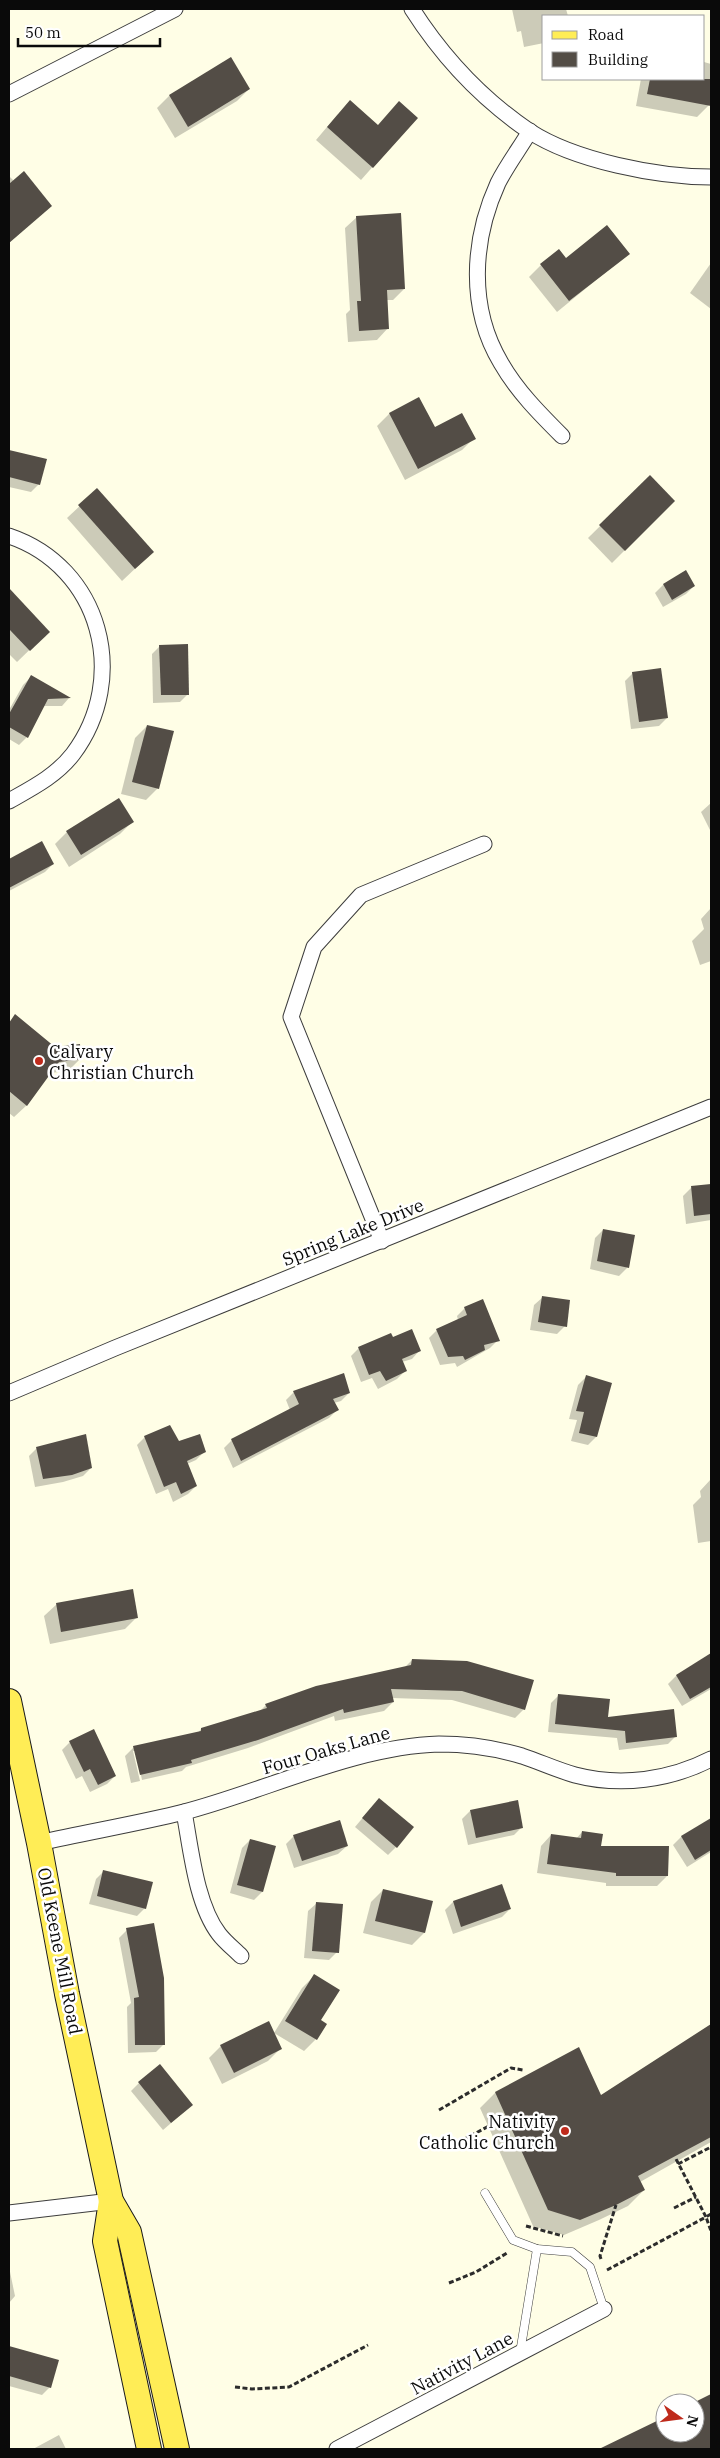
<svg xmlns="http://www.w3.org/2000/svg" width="720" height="2458" viewBox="0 0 720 2458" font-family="'IBM Plex Serif',serif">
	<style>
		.shadow { fill: #0003 }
		.building { fill: #534d46 }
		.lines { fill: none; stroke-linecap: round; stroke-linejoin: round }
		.service-casing { stroke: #3d3d3d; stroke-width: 9 }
		.minor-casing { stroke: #3d3d3d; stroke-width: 17 }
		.primary-casing { stroke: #1b1b1b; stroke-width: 26 }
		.path { stroke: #2c2c2c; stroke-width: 3; stroke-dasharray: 5 2.5; stroke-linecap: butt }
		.service { stroke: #fff; stroke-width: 8 }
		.minor { stroke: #fff; stroke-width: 15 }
		.primary { stroke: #ffed56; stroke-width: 24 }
		.poi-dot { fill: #bf2b1c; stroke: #fff; stroke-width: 2 }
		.labels { text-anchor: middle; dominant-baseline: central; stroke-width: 5; stroke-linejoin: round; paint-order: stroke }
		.poi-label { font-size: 18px; fill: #0a0a0a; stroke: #fff; text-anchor: start }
		.street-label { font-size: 18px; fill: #0a0a0a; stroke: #fff }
	</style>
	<rect width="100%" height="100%" fill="#fffee6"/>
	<g class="shadow">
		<polygon points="512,9 566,9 568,16 544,16 544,43 524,47 521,31 517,32"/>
		<polygon points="704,62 711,64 711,92 709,105 697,117 636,106 641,79 704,79"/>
		<polygon points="249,89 237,101 175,138 157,108 169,96"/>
		<polygon points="338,114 377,126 416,118 361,180 316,140"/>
		<polygon points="9,176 14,181 51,206 9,243"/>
		<polygon points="357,217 404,289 393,300 386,300 388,328 377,340 348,342 346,314 350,310 345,228"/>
		<polygon points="628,254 557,312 529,277 541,265 565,260"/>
		<polygon points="711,263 711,309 690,293"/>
		<polygon points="419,399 434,429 474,438 462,450 405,480 377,426 389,414"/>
		<polygon points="9,451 45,460 39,484 31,492 9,487"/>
		<polygon points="650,477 674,501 612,563 588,538"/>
		<polygon points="97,490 140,564 122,581 67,518"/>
		<polygon points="663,585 694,586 686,594 663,607 655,593"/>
		<polygon points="9,591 48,632 17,662 9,654"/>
		<polygon points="160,646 188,694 180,702 153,703 152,654"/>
		<polygon points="633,673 667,718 659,726 631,729 625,681"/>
		<polygon points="31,677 69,698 62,706 43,706 27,737 19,745 9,739 9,710 23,685"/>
		<polygon points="147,726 158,788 146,800 121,794 135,738"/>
		<polygon points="711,803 711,832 701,812"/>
		<polygon points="132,822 120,834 69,867 55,844 67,832"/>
		<polygon points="38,845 53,864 45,872 9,891 9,860"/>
		<polygon points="711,908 711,961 700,965 692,941 704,929 701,919"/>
		<polygon points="15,1016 55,1048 80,1059 68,1071 50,1073 27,1105 14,1117 9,1113 9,1023"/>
		<polygon points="711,1185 711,1220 686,1224 683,1196 691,1188"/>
		<polygon points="603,1230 627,1268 619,1276 590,1269 595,1238"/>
		<polygon points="543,1297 565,1326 557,1334 530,1330 534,1305"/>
		<polygon points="465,1308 498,1340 490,1348 457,1367 455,1363 440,1365 429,1338 437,1330 458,1320 457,1316"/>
		<polygon points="393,1338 420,1350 412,1359 402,1362 405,1371 397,1379 378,1389 372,1378 361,1382 351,1356 359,1348"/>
		<polygon points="586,1377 611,1384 596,1437 588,1445 571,1441 577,1420 569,1419 578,1385"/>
		<polygon points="324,1380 325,1383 349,1393 341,1401 334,1403 337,1410 329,1418 233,1468 224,1448 232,1440 290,1410 286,1400 294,1392"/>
		<polygon points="145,1437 178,1442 204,1452 196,1460 187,1464 196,1486 188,1494 173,1502 168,1489 156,1494 137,1445"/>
		<polygon points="37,1448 91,1468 83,1476 63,1482 35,1487 29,1456"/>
		<polygon points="711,1479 711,1541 698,1543 693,1505 701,1497 700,1491"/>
		<polygon points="57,1604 137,1617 125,1629 50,1644 44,1616"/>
		<polygon points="711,1654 711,1689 682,1706 668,1684 676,1676"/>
		<polygon points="412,1660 524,1709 515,1718 452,1700 392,1698 393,1702 384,1711 335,1721 334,1716 248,1748 186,1767 182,1771 142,1780 136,1751 133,1751 140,1781 131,1783 125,1756 134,1747 198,1733 201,1729 259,1712 266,1705 405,1667"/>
		<polygon points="559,1695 607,1718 676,1736 668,1744 619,1750 617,1738 548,1732 551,1703"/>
		<polygon points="70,1742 115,1776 107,1784 90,1792 82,1776 76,1779 62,1750"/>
		<polygon points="371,1808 396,1847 388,1855 355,1827"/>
		<polygon points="470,1811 522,1827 514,1835 468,1845 462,1819"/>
		<polygon points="711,1820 711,1852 687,1867 673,1845 681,1837"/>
		<polygon points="582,1832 600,1847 667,1876 657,1886 606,1886 606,1883 537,1873 541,1846 551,1835 576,1839"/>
		<polygon points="294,1836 347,1846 338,1854 294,1868 286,1844"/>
		<polygon points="250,1840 275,1847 262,1892 254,1900 230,1893 242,1848"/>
		<polygon points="104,1871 145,1908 137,1916 89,1904 96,1879"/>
		<polygon points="501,1885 510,1909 502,1917 453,1934 445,1910 453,1902"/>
		<polygon points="383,1890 432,1902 424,1933 412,1945 363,1933 371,1902"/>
		<polygon points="317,1903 337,1952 329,1960 304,1958 308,1911"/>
		<polygon points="127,1930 164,2044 156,2052 128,2053 127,2007 131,2003 119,1938"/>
		<polygon points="314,1976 319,2021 325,2024 316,2039 304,2051 274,2033 302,1988"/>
		<polygon points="711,2025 711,2142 640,2182 644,2190 628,2206 599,2220 564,2235 533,2226 480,2108 495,2093 601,2097"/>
		<polygon points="221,2046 281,2048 268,2061 222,2084 209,2058"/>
		<polygon points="139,2083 192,2105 163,2130 131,2091"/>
		<polygon points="9,2267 15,2296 9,2303"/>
		<polygon points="9,2348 57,2361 50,2387 42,2395 9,2386"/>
		<polygon points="711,2396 711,2449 606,2449 665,2418 665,2433 695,2433 695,2404"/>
		<polygon points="59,2435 66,2449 32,2449 33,2449"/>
	</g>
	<g class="building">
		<polygon points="231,57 250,89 188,127 169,95"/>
		<polygon points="650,79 711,79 711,106 647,94"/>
		<polygon points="350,100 378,125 399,101 418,118 373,168 327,127"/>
		<polygon points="24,171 52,206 9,243 9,184"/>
		<polygon points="401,213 405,289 387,290 389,329 359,331 357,301 361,301 356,216"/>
		<polygon points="607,225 630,254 569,301 540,264 559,249 566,258"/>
		<polygon points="419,397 435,427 462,413 476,439 418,469 389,413"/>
		<polygon points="9,450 47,459 40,485 9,477"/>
		<polygon points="650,475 675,501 625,551 599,525"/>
		<polygon points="97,488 154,552 135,569 78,505"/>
		<polygon points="686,570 695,586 672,600 663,584"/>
		<polygon points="9,588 50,632 30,651 9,629"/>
		<polygon points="188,644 189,695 161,695 159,645"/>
		<polygon points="661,668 668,718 639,722 632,672"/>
		<polygon points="31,675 71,698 48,699 28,738 9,727 9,714"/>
		<polygon points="147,725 174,731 159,789 132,782"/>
		<polygon points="119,798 134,822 81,855 66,831"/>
		<polygon points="42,841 54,864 9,888 9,859"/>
		<polygon points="15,1014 55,1047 80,1044 81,1059 59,1062 27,1106 9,1091 9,1023"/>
		<polygon points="711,1184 711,1214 694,1216 691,1186"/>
		<polygon points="603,1229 635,1235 629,1268 597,1261"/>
		<polygon points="542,1296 570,1300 567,1327 538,1322"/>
		<polygon points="483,1299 500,1341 484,1345 485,1350 465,1360 463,1356 448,1357 436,1329 467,1315 464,1307"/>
		<polygon points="412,1329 421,1351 402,1359 407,1371 386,1381 380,1371 369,1375 358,1347 391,1333 393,1337"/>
		<polygon points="344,1373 350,1393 333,1399 339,1410 241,1461 231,1439 299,1404 293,1391"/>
		<polygon points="586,1375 612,1383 597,1437 579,1433 584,1412 576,1411"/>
		<polygon points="170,1425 179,1441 200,1434 206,1452 187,1461 197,1486 181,1494 176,1482 164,1487 144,1436"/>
		<polygon points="86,1434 92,1468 72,1475 43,1479 36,1447"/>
		<polygon points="133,1589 138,1618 61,1632 56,1603"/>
		<polygon points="711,1653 711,1687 690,1699 676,1675"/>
		<polygon points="412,1659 467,1661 534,1680 525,1710 462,1691 391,1689 394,1702 344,1713 343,1709 258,1740 191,1760 192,1763 140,1775 133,1746 201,1731 201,1728 267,1708 265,1704 316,1686 411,1665"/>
		<polygon points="558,1694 610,1699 608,1717 674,1709 677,1737 626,1743 625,1731 555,1724"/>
		<polygon points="94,1729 116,1776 98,1785 90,1769 84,1772 69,1741"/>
		<polygon points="379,1798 414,1827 397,1848 362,1818"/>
		<polygon points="518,1800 523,1828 476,1838 470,1810"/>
		<polygon points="711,1818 711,1850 695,1860 681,1836"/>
		<polygon points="340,1820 348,1846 302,1861 293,1835"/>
		<polygon points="582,1831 603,1834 601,1846 669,1846 668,1876 616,1876 616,1873 547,1864 551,1834 581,1838"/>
		<polygon points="250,1839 276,1846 263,1892 237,1885"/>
		<polygon points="103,1870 153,1882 146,1909 97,1896"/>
		<polygon points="502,1884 511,1909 461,1927 453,1901"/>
		<polygon points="383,1889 433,1901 425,1933 375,1921"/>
		<polygon points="316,1902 343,1904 339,1953 312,1951"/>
		<polygon points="154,1923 164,1978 165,2045 135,2045 134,1998 139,1997 126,1928"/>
		<polygon points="314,1974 340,1990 321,2020 327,2024 317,2040 285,2021"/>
		<polygon points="269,2021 282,2049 234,2073 220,2045"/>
		<polygon points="711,2024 711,2137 638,2176 645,2190 616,2205 580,2220 548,2210 495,2092 579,2047 601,2095"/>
		<polygon points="160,2064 193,2105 171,2123 138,2082"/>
		<polygon points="9,2346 59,2360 51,2388 9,2376"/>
		<polygon points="711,2394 711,2449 599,2449 665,2417 665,2433 695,2433 695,2402"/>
	</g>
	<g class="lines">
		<g class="service-casing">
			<g id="service">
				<polyline points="485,2193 513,2240 537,2249 572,2252 590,2267 604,2309"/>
				<polyline points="520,2353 537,2249"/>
			</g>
		</g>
		<g class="minor-casing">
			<g id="minor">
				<path d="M412,9C442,56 482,99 529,131C575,161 658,177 711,177"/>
				<polyline points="9,94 175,9"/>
				<path d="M530,131C520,148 507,165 498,183C472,240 468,308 501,363C517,391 540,414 562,436"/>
				<path d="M9,536C101,567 130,678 73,754C56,776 32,788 9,801"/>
				<polyline points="382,1241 291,1017 314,947 361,895 484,844"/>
				<polyline points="9,1393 115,1348 711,1107"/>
				<path d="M184,1812C191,1849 196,1904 219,1934C225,1942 234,1949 241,1956"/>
				<path d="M39,1843C87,1832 136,1824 184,1812C265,1791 356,1746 439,1744C467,1744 495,1748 522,1756C540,1762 557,1770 575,1775C621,1787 670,1780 711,1759"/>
				<polyline points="9,2213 111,2201"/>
				<polyline points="337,2449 604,2309"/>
			</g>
		</g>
		<g class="primary-casing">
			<g id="primary">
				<polyline points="9,1701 39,1843 67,1994 111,2201 129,2232 177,2449"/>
				<polyline points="111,2201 105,2241 149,2449"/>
			</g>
		</g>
		<g class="path">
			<polyline points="439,2110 511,2068 523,2070"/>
			<polyline points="457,2143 506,2117"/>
			<polyline points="678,2164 711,2147"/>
			<polyline points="674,2208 696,2197"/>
			<polyline points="711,2214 706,2217 711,2231"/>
			<polyline points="526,2226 563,2236"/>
			<polyline points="601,2259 600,2256 616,2205"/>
			<polyline points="607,2270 706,2217 675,2157"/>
			<polyline points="449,2283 476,2272 507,2253"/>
			<polyline points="235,2387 252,2389 289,2387 368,2345"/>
		</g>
		<use href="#service" class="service"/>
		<use href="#minor" class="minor"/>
		<use href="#primary" class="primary"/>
	</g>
	<g class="poi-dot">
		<circle cx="39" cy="1061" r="5"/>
		<circle cx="565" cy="2131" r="5"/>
	</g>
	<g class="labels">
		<g class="poi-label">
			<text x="49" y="1051">Calvary<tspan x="49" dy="21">Christian Church</tspan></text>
			<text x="555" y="2121" text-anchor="end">Nativity<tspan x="555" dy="21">Catholic Church</tspan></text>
		</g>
		<g class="street-label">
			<text transform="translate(353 1232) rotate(-22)">Spring Lake Drive</text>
			<text transform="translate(326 1750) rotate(-16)">Four Oaks Lane</text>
			<text transform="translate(60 1951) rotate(79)">Old Keene Mill Road</text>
			<text transform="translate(462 2363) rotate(-28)">Nativity Lane</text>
		</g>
	</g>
	<rect width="720" height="2458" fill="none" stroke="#0a0a0a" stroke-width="20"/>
	<rect x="542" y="15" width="162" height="65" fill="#ffffff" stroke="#9d9d9d"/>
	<rect x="552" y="31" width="25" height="8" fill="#ffed56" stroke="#9d9d9d"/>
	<text x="588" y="40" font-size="15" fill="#0a0a0a">Road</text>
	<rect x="552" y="52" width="25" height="15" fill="#534d46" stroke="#9d9d9d"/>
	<text x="588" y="65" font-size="15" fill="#0a0a0a">Building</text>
	<g transform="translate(680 2418) rotate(104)"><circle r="24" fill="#ffffff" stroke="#9d9d9d"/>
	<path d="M0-4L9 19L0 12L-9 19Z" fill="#bf2b1c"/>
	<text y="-8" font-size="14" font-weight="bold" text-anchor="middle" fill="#0a0a0a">N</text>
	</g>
	<path d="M18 38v8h142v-8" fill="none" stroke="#0a0a0a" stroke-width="2.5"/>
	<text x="25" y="38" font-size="15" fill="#0a0a0a" stroke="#ffffff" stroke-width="4" paint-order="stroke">50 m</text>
</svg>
